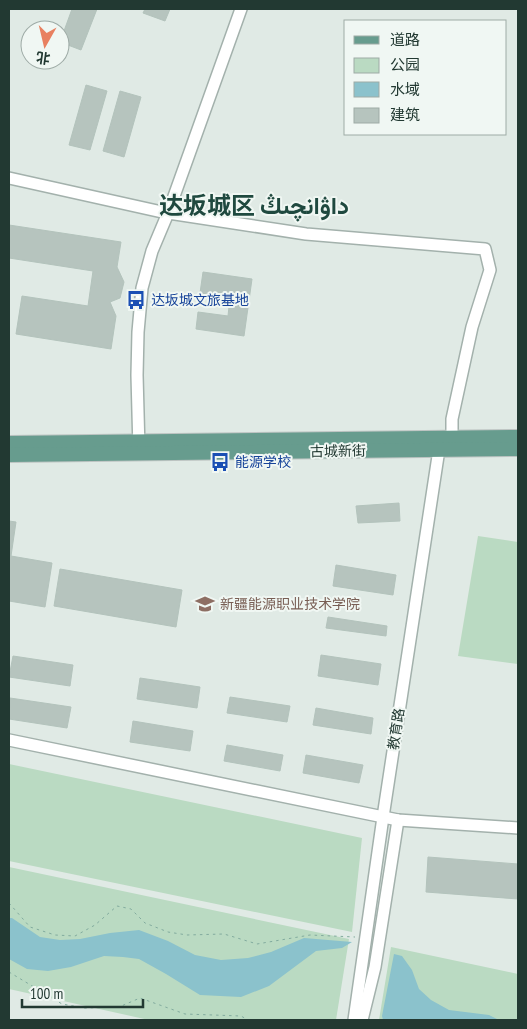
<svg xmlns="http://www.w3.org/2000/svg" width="527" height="1029" viewBox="0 0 527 1029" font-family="'PT Sans Narrow',Vazirmatn,'Noto Sans SC',sans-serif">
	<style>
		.green { fill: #badac2 }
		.water { fill: #8bc2cc }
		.building { fill: #b6c4be; stroke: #b3c3bc }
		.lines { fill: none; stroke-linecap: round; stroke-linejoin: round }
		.minor-casing { stroke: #a3b1ac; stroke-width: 14 }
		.major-casing { stroke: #bdc4c2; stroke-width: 16 }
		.path { stroke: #82ab9e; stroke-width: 1; stroke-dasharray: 2.5 4; stroke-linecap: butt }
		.minor { stroke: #fff; stroke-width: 11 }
		.major { stroke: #679c8e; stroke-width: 14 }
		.labels { text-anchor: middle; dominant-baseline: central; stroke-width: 4; stroke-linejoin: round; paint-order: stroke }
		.transit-label { font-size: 14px; fill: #164399; stroke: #f0f7f3; text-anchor: start }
		.street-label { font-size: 14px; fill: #223932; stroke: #f0f7f3 }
		.education-label { font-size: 14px; fill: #785e54; stroke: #f0f7f3; text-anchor: start }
		.town-label { font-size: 24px; font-weight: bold; fill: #1f493f; stroke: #f0f7f3 }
	</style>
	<rect width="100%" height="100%" fill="#e0eae5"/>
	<g class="green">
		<polygon points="478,536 518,542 518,664 458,656"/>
		<polygon points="9,764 362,838 352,932 9,861"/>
		<polygon points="9,867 349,939 336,1020 149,1020 9,989"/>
		<polygon points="391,947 518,974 518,1020 379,1020"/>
	</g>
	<g class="water">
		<polygon points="9,918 12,918 40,937 60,940 80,939 110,933 139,930 168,941 195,955 221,960 248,958 271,952 304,938 352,942 342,948 316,951 269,986 241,997 200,995 166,974 139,959 123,957 104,956 71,967 48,971 27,969 9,959"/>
		<polygon points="394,954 402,956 412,970 419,989 431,1000 449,1010 489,1015 499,1020 383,1020 382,1016"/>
	</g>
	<g class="building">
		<polygon points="72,9 97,9 81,50 60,42"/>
		<polygon points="145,9 170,9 165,21 143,13"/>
		<polygon points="86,85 107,91 90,150 69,145"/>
		<polygon points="120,91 141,97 124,157 103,151"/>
		<polygon points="9,225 121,242 117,267 124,282 120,298 110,302 116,316 111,349 16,334 22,296 88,306 93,271 9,258"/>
		<polygon points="203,272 252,279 244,336 196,329 198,312 228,316 230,297 200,293"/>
		<polygon points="399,503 400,521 358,523 356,506"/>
		<polygon points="9,521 16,522 11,556 52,563 45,607 9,601"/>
		<polygon points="336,565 396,575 393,595 333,586"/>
		<polygon points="60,569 182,590 176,627 54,606"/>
		<polygon points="328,617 387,626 386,636 326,628"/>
		<polygon points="321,655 381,664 378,685 318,676"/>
		<polygon points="13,656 73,665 70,686 9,677"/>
		<polygon points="140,678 200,687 197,708 137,699"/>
		<polygon points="230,697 290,706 287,722 227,713"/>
		<polygon points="10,698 71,707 67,728 9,719"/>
		<polygon points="316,708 373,718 371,734 313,725"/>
		<polygon points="133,721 193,731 190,751 130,742"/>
		<polygon points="227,745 283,755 280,771 224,761"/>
		<polygon points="306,755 363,765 359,783 303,773"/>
		<polygon points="428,857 518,864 518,899 426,892"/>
	</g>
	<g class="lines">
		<g class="minor-casing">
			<g id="minor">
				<polyline points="9,178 162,212 306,234 485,249 490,270 472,327 452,419 452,438"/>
				<polyline points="139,450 137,375 138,332 142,288 152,251 168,213 241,9"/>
				<polyline points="9,740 398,820 518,828"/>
				<polyline points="354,1020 383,817 440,443"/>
				<polyline points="362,1020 375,967 398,820"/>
			</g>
		</g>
		<g class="major-casing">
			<g id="major">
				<polyline points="9,443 518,437"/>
				<polyline points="9,455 518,449"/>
			</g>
		</g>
		<g class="path">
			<polyline points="9,903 30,927 55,935 75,936 95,925 117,906 131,909 145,923 168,932 187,935 224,934 257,944 310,935 355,937"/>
			<polyline points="9,972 62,1004 84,1008 119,1007 140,998 185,1014 241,1016 248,1020"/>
		</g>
		<use href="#minor" class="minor"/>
		<use href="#major" class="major"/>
	</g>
	<defs>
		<g id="bus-bare" transform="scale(1.5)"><path d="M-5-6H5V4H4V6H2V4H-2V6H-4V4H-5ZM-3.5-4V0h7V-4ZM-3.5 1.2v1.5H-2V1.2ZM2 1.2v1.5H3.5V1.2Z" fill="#1a4fb4" stroke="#f0f7f3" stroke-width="2.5" paint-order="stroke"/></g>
		<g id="school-bare" transform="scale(1.5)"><path d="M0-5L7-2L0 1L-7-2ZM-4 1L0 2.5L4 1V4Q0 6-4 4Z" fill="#8d6e63" stroke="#f0f7f3" stroke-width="2.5" paint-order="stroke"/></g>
	</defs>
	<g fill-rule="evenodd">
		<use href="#bus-bare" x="136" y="300"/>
		<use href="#bus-bare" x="220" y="462"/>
		<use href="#school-bare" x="205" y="604"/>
	</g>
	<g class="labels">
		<g class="transit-label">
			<text x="151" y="300">达坂城文旅基地</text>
			<text x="235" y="462">能源学校</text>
		</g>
		<g class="street-label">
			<text transform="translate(338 451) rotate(-1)">古城新街</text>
			<text transform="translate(396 729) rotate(-81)">教育路</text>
		</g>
		<g class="education-label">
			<text x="220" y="604">新疆能源职业技术学院</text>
		</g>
		<g class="town-label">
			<text x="254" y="205">达坂城区 داۋانچىڭ</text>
		</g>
	</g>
	<rect width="527" height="1029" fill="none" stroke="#223932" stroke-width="20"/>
	<rect x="344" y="20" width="162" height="115" fill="#f0f7f3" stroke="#9eaba6"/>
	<rect x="354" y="36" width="25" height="8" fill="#679c8e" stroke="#9eaba6"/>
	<text x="390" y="45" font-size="15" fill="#223932">道路</text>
	<rect x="354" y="58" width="25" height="15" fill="#badac2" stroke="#9eaba6"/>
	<text x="390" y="70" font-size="15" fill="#223932">公园</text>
	<rect x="354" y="82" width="25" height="15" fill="#8bc2cc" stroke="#9eaba6"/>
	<text x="390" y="95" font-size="15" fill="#223932">水域</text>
	<rect x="354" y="108" width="25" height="15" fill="#b6c4be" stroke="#9eaba6"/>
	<text x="390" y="120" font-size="15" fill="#223932">建筑</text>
	<g transform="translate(45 45) rotate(188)"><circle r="24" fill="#f0f7f3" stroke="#9eaba6"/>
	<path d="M0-4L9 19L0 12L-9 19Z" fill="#e88060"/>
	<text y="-8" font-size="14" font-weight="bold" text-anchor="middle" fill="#223932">北</text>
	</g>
	<path d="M22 999v8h121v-8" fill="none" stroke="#223932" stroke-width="2.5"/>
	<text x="30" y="999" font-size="15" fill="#223932" stroke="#f0f7f3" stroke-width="4" paint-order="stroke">100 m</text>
</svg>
